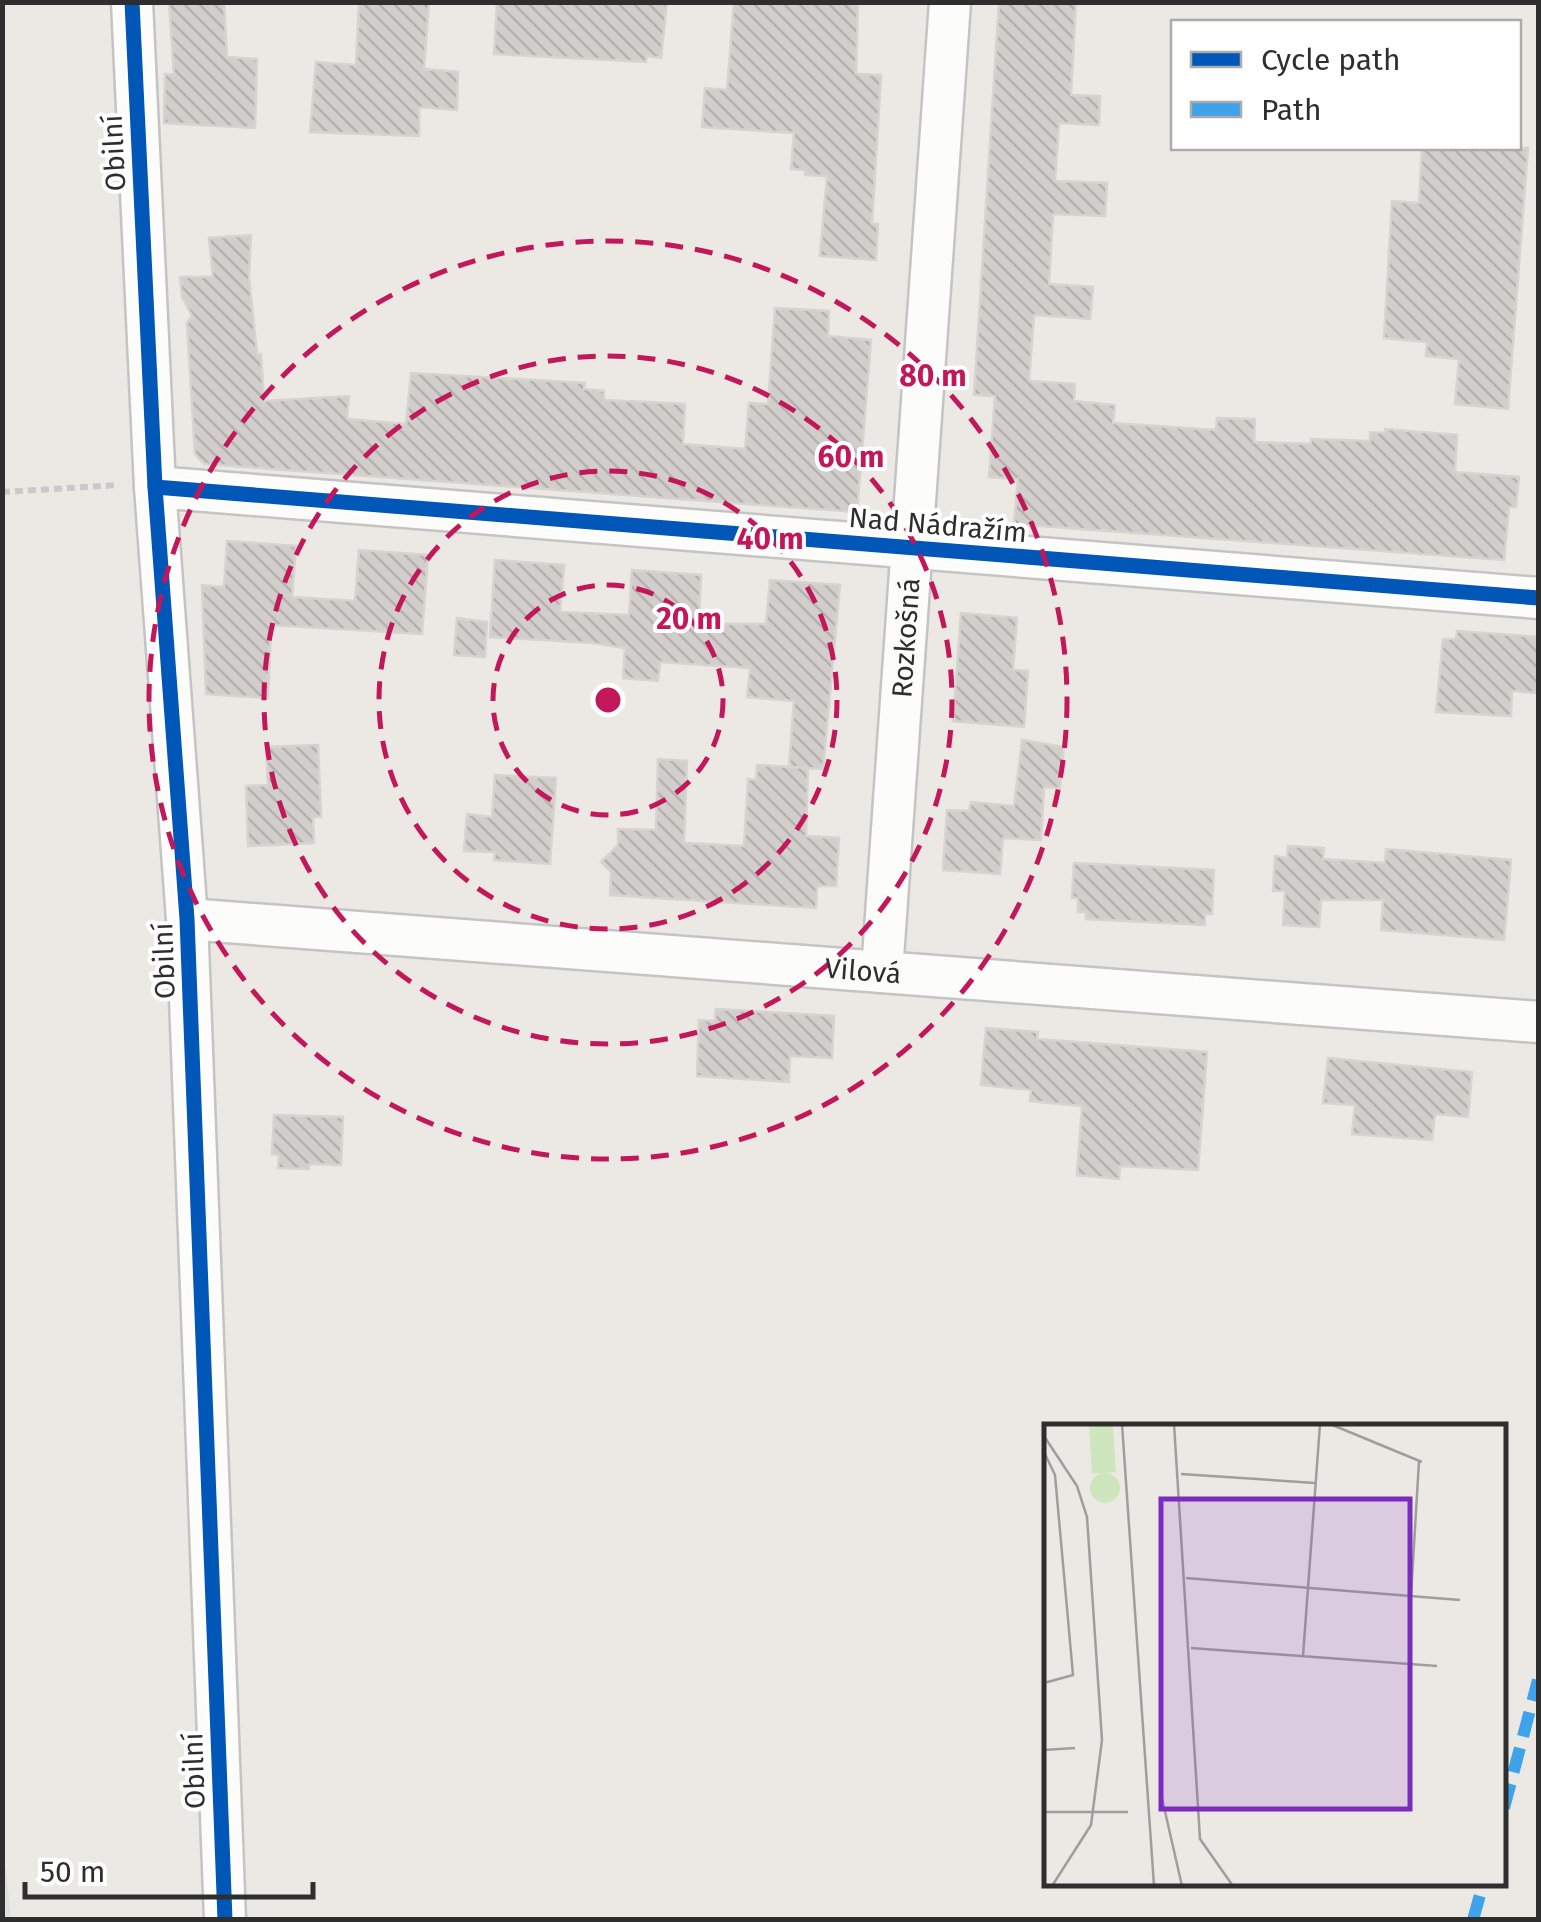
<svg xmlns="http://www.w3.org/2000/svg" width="1541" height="1922" viewBox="0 0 1541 1922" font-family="'Fira Sans',sans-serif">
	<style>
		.building { fill: url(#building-back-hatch); stroke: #d7d4d0; stroke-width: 2.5 }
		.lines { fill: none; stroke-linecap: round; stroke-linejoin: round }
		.minor-casing { stroke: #c5c4c5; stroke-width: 45 }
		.path { stroke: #c9c9c8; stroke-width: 6; stroke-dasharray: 8 5; stroke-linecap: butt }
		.minor { stroke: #fcfcfb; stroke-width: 40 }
		.rail { stroke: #dfdfe1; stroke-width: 8 }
		.quiet { stroke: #3ea3eb; stroke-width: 12; stroke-dasharray: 25 12; stroke-linecap: butt }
		.cycleway-casing { stroke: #fff; stroke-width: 21 }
		.cycleway { stroke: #0057b8; stroke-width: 15 }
		.ring { fill: none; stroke: #c2185b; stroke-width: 5; stroke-dasharray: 18 12 }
		.labels { text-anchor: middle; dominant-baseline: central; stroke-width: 8; stroke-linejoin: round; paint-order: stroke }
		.street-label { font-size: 28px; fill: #2e2e2e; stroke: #fff }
		.inset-road { fill: none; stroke: #a09e9b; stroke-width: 2.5 }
		.view { fill: #7b2cbf; fill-opacity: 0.15; stroke: #7b2cbf; stroke-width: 5 }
		.inset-edge { fill: none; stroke: #2e2e2e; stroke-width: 5 }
		.centre { fill: #c2185b; stroke: #fff; stroke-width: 5 }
		.ring-label { font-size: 30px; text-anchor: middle; font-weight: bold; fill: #c2185b; stroke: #fff; stroke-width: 8; stroke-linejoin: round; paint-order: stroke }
	</style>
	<defs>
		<pattern id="building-back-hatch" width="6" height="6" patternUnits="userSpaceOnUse" patternTransform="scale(2.5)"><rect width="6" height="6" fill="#d1cecb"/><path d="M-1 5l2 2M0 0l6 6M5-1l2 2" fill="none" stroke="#b4b1af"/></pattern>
	</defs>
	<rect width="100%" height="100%" fill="#ece8e4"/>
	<g class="building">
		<polygon points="169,2 224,2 227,57 257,59 255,128 164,123 165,74 174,75"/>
		<polygon points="359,2 429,2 424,69 458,72 457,110 419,107 419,136 310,132 316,62 356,65"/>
		<polygon points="497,2 667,2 661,58 647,56 646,62 494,54"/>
		<polygon points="734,2 858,2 856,74 881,75 872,224 878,224 876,260 820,256 827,176 805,175 806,170 791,169 794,133 702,127 705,88 727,90"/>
		<polygon points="999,2 1076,2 1071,95 1100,96 1099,125 1059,123 1055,181 1107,183 1105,216 1053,214 1049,284 1093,287 1090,319 1034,315 1029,381 1075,384 1074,401 1115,405 1113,423 1216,430 1217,418 1255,419 1254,442 1311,444 1311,439 1370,441 1370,432 1385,433 1385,429 1457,435 1455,472 1519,477 1516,507 1509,507 1504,560 1014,524 1018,479 989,477 995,396 974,395"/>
		<polygon points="1422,148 1528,148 1508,409 1455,404 1459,359 1426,356 1427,342 1384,338 1392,201 1419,203"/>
		<polygon points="251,235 249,278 257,354 261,354 264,401 349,396 347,419 406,424 411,373 585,383 584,389 604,391 604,400 685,404 683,444 745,449 749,403 768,404 775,308 829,311 828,336 871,340 857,512 204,464 195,454 187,323 192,316 182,297 180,277 213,277 209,238"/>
		<polygon points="227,541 296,546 292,597 355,601 359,550 428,555 422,634 271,625 268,698 206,694 202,585 224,587"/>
		<polygon points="495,560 564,565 560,612 629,615 632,570 701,575 699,624 766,624 770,580 840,585 823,769 789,767 794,701 747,697 750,668 660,662 658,681 623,678 625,648 592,643 490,637"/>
		<polygon points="961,613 1017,618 1013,670 1028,671 1024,727 953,721"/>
		<polygon points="457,618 487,622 485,657 454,655"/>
		<polygon points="1457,631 1538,637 1538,693 1512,691 1511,716 1436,712 1443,639 1456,639"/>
		<polygon points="1022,740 1064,747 1060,788 1044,787 1041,840 1003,838 1000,874 943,870 947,810 969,811 971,802 1014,806"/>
		<polygon points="318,745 321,817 313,817 314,843 248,846 246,786 268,785 266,747"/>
		<polygon points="658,759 687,761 684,843 744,846 748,779 756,780 757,765 808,768 806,836 839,838 836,886 817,886 816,908 610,895 611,872 601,862 618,845 618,829 656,830"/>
		<polygon points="495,775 556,778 550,864 494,860 495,852 464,851 467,814 492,817"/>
		<polygon points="1288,846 1324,848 1323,859 1385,863 1386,849 1511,860 1504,940 1381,930 1383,900 1321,900 1319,927 1283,925 1285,891 1273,891 1275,856 1287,858"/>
		<polygon points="1074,863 1214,870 1212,914 1205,914 1205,925 1086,919 1086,912 1078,912 1078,898 1072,898"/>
		<polygon points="716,1009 834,1016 832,1058 790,1056 789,1082 697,1076 699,1020 715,1021"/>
		<polygon points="986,1028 1038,1032 1037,1039 1207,1052 1198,1170 1120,1166 1119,1179 1077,1175 1082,1106 1030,1101 1031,1090 981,1085"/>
		<polygon points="1328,1058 1472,1072 1468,1117 1435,1114 1432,1140 1352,1134 1355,1105 1323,1103"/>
		<polygon points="274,1115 343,1117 341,1165 309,1164 309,1169 278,1168 279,1155 272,1154"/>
	</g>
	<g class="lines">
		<g class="minor-casing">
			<g id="minor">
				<polyline points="132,2 155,487 187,919 225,1920"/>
				<polyline points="155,487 1538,598"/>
				<path id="s1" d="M187,919L1538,1022"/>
				<path id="s2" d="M882,972L950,2"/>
			</g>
		</g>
		<polyline class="path" points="2,492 119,485"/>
		<use href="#minor" class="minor"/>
		<polyline class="rail" points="2,1869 7,1920"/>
		<g class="quiet">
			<polyline points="1504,1808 1538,1680"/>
			<polyline points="1473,1920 1483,1884"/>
		</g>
		<g class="cycleway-casing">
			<g id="cycleway">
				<polyline points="132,2 155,487 187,919 225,1920"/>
				<polyline points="155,487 1538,598"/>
			</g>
		</g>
		<use href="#cycleway" class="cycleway"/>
	</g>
	<g class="ring">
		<circle cx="608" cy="700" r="115"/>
		<circle cx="608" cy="700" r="229"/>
		<circle cx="608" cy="700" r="344"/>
		<circle cx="608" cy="700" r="459"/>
	</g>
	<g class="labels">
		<g class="street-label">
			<text transform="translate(114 153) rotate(-93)">Obilní</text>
			<text transform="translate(938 525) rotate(5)">Nad Nádražím</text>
			<text stroke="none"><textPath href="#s2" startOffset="335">Rozkošná</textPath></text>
			<text transform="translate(164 961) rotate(-92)">Obilní</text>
			<text stroke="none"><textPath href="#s1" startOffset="678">Vilová</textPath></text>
			<text transform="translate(194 1771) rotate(-92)">Obilní</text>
		</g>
	</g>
	<g transform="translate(1044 1424)">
		<rect width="462" height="462" fill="#ece8e4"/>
		<path d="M45,0H69L72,48L48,50Z" fill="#cee6be"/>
		<path d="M46 64a15 15 0 1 1 30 0a15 15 0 1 1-30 0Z" fill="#cee6be"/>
		<path class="inset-road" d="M78,0L110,462M130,0L156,415L189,462M286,0L378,38M0,12L33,62L43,93L58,316L47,401L8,462M0,28L11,51L29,251L0,259M137,50L271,59M142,154L416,176M367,172L375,37M147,224L393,242M259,232L276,0M0,326L31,324M117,370L138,462M0,388H84"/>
		<path class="view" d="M117,75H366V385H117Z"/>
		<rect width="462" height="462" class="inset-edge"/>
	</g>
	<circle cx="608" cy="700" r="15" class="centre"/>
	<g class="ring-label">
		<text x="933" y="386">80 m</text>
		<text x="851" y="467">60 m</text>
		<text x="770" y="549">40 m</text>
		<text x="689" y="629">20 m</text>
	</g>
	<rect width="1541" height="1922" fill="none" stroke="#2e2e2e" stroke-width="10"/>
	<rect x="1171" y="20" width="350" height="130" fill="#ffffff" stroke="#ababab" stroke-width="2.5"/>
	<rect x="1191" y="52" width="50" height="15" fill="#0057b8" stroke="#ababab" stroke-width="2.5"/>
	<text x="1261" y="70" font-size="30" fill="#2e2e2e">Cycle path</text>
	<rect x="1191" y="102" width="50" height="15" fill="#3ea3eb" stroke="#ababab" stroke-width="2.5"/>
	<text x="1261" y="120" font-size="30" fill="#2e2e2e">Path</text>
	<path d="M25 1882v15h288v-15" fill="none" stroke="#2e2e2e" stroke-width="5"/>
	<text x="40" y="1882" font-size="30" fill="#2e2e2e" stroke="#ffffff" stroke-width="8" paint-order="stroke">50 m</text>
</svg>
